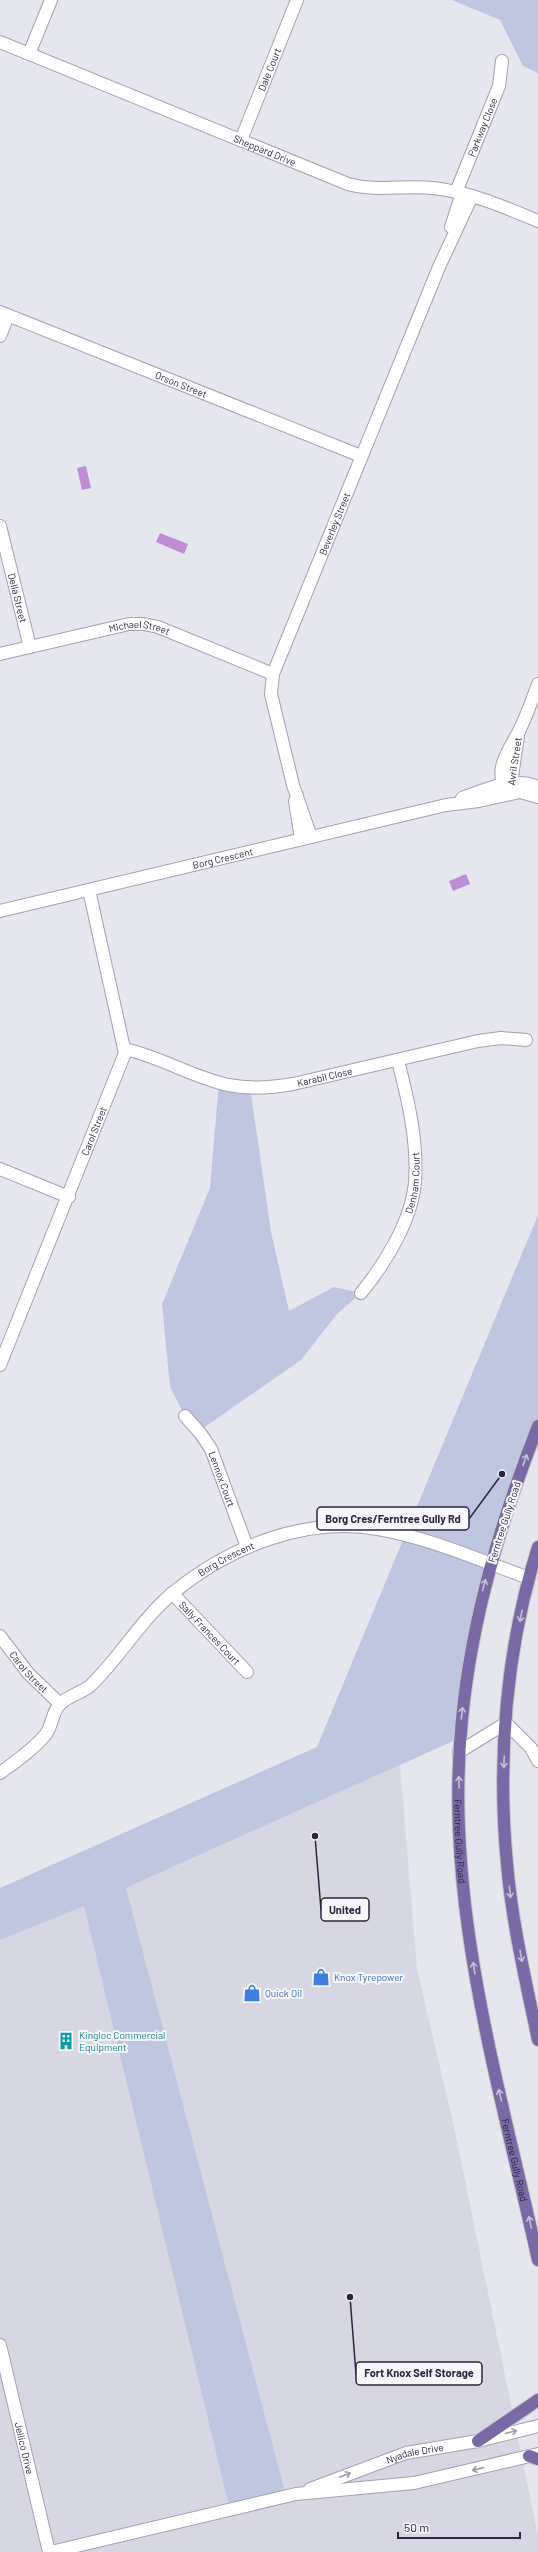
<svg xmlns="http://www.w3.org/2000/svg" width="538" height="2552" viewBox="0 0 538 2552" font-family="Barlow,sans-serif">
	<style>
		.built { fill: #d7d7e3 }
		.green { fill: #bfc6e0 }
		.water { fill: #bd8ed4 }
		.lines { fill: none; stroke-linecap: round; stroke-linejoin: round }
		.street-casing { stroke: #a3a0b1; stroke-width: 14 }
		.primary-casing { stroke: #c4c2ca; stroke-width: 14 }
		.street { stroke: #fff; stroke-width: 12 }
		.primary { stroke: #796aa5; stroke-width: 12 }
		.oneway { stroke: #c5bfd9 }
		.oneway2 { stroke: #a09caa }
		.labels { text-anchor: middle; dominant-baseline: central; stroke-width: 4; stroke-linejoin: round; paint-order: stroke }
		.street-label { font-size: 10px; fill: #2b2442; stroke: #f7f7fb }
		.shop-label { font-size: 10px; fill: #366cbe; stroke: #f7f7fb; text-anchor: start }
		.culture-label { font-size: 10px; fill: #0d838f; stroke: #f7f7fb; text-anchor: start }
		.leader { fill: none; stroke: #2b2442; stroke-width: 1.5 }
		.callout-dot { fill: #2b2442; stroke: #f7f7fb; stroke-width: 1.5 }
		.callout { fill: #f7f7fb; stroke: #2b2442; stroke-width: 1.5 }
		.callout-label { font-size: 11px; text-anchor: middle; font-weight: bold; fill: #2b2442 }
	</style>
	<rect width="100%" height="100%" fill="#e6e6ef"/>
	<polygon class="built" points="400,1765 417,1969 454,2127 538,2536 538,2552 0,2552 0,1940 126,1888"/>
	<g class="green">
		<polygon points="452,0 538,0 538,73 523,66 500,20"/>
		<polygon points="219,1082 250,1087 271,1232 289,1311 334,1287 361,1293 337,1314 301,1360 199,1431 185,1416 170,1387 162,1304 210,1188"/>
		<polygon points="538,1215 538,1426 502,1522 460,1738 126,1888 286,2496 230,2510 84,1906 0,1940 0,1888 317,1747"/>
	</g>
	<g class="water">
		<polygon points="86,466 91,488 82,490 77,468"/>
		<polygon points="160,533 188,544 184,554 156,542"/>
		<polygon points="466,874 470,884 453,891 449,881"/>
	</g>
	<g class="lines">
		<g class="street-casing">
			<g id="street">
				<path id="s1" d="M0,42L348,184C377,192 404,185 433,188C470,192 504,207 538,221"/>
				<polyline points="29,54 51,0"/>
				<path id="s2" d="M241,140L297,0"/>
				<path id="s3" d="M456,192L499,86L502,61"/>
				<polyline points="451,227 462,193"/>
				<path id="s4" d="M0,312L361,456"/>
				<polyline points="0,336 8,316"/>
				<path id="s5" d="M0,526L30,647"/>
				<path id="s6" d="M0,654L129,624H144L158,627L273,674"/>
				<path id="s7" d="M510,790L518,736"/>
				<path d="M509,794C492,772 507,753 518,733C526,718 532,700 538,684"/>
				<path d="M462,798C484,790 515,776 538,787"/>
				<polyline points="295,801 301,839"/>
				<path id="s8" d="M311,837L293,785L271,694L273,674L439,267L472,196"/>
				<path id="s9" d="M0,911L446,805L479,801L520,792L538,797"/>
				<path id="s10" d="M125,1049C161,1057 192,1077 228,1085C249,1089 271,1088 293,1084L478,1041L501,1038L526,1040"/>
				<polyline points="0,1169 69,1197"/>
				<path id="s11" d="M361,1293C385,1264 412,1220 415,1182C418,1142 408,1099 398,1061"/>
				<path id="s12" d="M0,1365L125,1053L89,890"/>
				<path id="s13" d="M185,1416L201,1434L211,1449L247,1547"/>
				<path id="s14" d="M172,1593L247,1672"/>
				<path id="s15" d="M0,1636L28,1673L60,1704"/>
				<polyline points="459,1752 506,1723 531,1748 538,1761"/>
				<path id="s16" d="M0,1773C15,1762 34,1749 46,1734C53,1724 52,1711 61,1703C70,1695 82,1693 91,1685C121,1656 142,1618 174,1592C229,1547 306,1516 378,1529C430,1538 479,1560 529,1578"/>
				<path id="s17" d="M0,2345L49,2552"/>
				<path id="s18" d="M310,2489L406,2453L478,2441L538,2426"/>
				<polyline points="51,2552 296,2494 414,2483 538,2454"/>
			</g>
		</g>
		<g class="primary-casing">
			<g id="primary">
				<path id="s19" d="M538,1426C501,1521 472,1616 462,1719C443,1902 499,2083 538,2260"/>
				<path d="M538,1547C506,1648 497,1759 507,1864C512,1923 526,1982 538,2040"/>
				<polyline points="478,2441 538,2400"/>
				<polyline points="529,2456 538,2459"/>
			</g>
		</g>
		<use href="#street" class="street"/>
		<use href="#primary" class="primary"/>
	</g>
	<defs><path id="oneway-shaft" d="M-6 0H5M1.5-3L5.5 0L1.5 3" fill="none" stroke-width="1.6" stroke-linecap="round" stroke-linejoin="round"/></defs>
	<g class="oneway">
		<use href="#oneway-shaft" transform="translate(525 1460) rotate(-69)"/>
		<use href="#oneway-shaft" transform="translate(484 1585) rotate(-75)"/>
		<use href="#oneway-shaft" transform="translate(521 1616) rotate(101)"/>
		<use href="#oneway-shaft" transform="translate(462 1713) rotate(-83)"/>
		<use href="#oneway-shaft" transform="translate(504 1762) rotate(92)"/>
		<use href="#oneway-shaft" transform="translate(459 1782) rotate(-91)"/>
		<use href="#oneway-shaft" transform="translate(510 1892) rotate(83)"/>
		<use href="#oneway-shaft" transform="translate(521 1956) rotate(80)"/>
		<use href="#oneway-shaft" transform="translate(474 1968) rotate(-99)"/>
		<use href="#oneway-shaft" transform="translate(500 2095) rotate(-104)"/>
		<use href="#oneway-shaft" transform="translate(530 2222) rotate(-102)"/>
	</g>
	<g class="oneway2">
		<use href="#oneway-shaft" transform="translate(511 2432) rotate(-14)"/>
		<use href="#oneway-shaft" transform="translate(478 2469) rotate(167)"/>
		<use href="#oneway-shaft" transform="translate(345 2475) rotate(-21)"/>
	</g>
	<defs>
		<g id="shop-bare" transform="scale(1.38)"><path d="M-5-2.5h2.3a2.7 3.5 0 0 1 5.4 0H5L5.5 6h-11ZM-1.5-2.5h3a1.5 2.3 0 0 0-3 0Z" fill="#3f7fe0" stroke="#f7f7fb" stroke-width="2.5" paint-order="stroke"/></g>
		<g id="building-bare" transform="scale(1.38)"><path d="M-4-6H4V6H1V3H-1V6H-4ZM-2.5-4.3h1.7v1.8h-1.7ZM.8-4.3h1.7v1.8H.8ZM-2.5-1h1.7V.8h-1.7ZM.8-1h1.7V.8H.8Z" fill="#0f9aa8" stroke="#f7f7fb" stroke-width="2.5" paint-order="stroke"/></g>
	</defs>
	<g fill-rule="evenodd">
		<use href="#shop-bare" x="321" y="1977"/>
		<use href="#shop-bare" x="252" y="1993"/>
		<use href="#building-bare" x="66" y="2041"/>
	</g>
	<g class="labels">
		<g class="street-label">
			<text stroke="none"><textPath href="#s2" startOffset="76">Dale Court</textPath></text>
			<text stroke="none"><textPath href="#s3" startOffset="70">Parkway Close</textPath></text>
			<text stroke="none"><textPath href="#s1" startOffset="286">Sheppard Drive</textPath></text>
			<text stroke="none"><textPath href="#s4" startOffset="195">Orson Street</textPath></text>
			<text stroke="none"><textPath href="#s8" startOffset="331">Beverley Street</textPath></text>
			<text stroke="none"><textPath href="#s5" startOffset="74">Della Street</textPath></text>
			<text stroke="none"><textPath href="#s6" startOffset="143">Michael Street</textPath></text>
			<text stroke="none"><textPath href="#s7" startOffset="29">Avril Street</textPath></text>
			<text stroke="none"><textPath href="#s9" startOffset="229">Borg Crescent</textPath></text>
			<text stroke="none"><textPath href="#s10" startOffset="207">Karabil Close</textPath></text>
			<text stroke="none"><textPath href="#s12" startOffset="252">Carol Street</textPath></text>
			<text stroke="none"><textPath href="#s11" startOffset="124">Denham Court</textPath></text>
			<text stroke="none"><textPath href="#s13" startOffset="74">Lennox Court</textPath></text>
			<text transform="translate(504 1522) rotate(-72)">Ferntree Gully Road</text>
			<text stroke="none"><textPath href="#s16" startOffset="317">Borg Crescent</textPath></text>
			<text stroke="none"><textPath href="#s14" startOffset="55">Sally Frances Court</textPath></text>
			<text stroke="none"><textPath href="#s15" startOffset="46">Carol Street</textPath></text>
			<text stroke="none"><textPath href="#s19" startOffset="426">Ferntree Gully Road</textPath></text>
			<text stroke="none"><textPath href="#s19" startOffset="750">Ferntree Gully Road</textPath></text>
			<text stroke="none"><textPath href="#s17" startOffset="106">Jellico Drive</textPath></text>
			<text stroke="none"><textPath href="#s18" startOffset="111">Nyadale Drive</textPath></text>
		</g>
		<g class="shop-label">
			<text x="334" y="1977">Knox Tyrepower</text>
			<text x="265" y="1993">Quick Oil</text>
		</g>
		<g class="culture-label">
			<text x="79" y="2035">Kingloc Commercial<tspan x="79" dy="12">Equipment</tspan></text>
		</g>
	</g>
	<path class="leader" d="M502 1474L469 1519M315 1836L321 1910M350 2297L356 2374"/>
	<g class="callout-dot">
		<circle cx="502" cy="1474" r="4"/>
		<circle cx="315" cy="1836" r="4"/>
		<circle cx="350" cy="2297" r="4"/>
	</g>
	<g class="callout">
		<rect x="317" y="1507" width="152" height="23" rx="4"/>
		<rect x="321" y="1898" width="48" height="23" rx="4"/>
		<rect x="356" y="2362" width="126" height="23" rx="4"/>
	</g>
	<g class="callout-label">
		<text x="393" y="1523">Borg Cres/Ferntree Gully Rd</text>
		<text x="345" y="1914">United</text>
		<text x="419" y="2377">Fort Knox Self Storage</text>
	</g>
	<path d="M398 2532v6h122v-6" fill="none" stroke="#2b2442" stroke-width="2"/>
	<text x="404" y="2532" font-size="12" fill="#2b2442" stroke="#f7f7fb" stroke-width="3" paint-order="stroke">50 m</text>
</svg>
